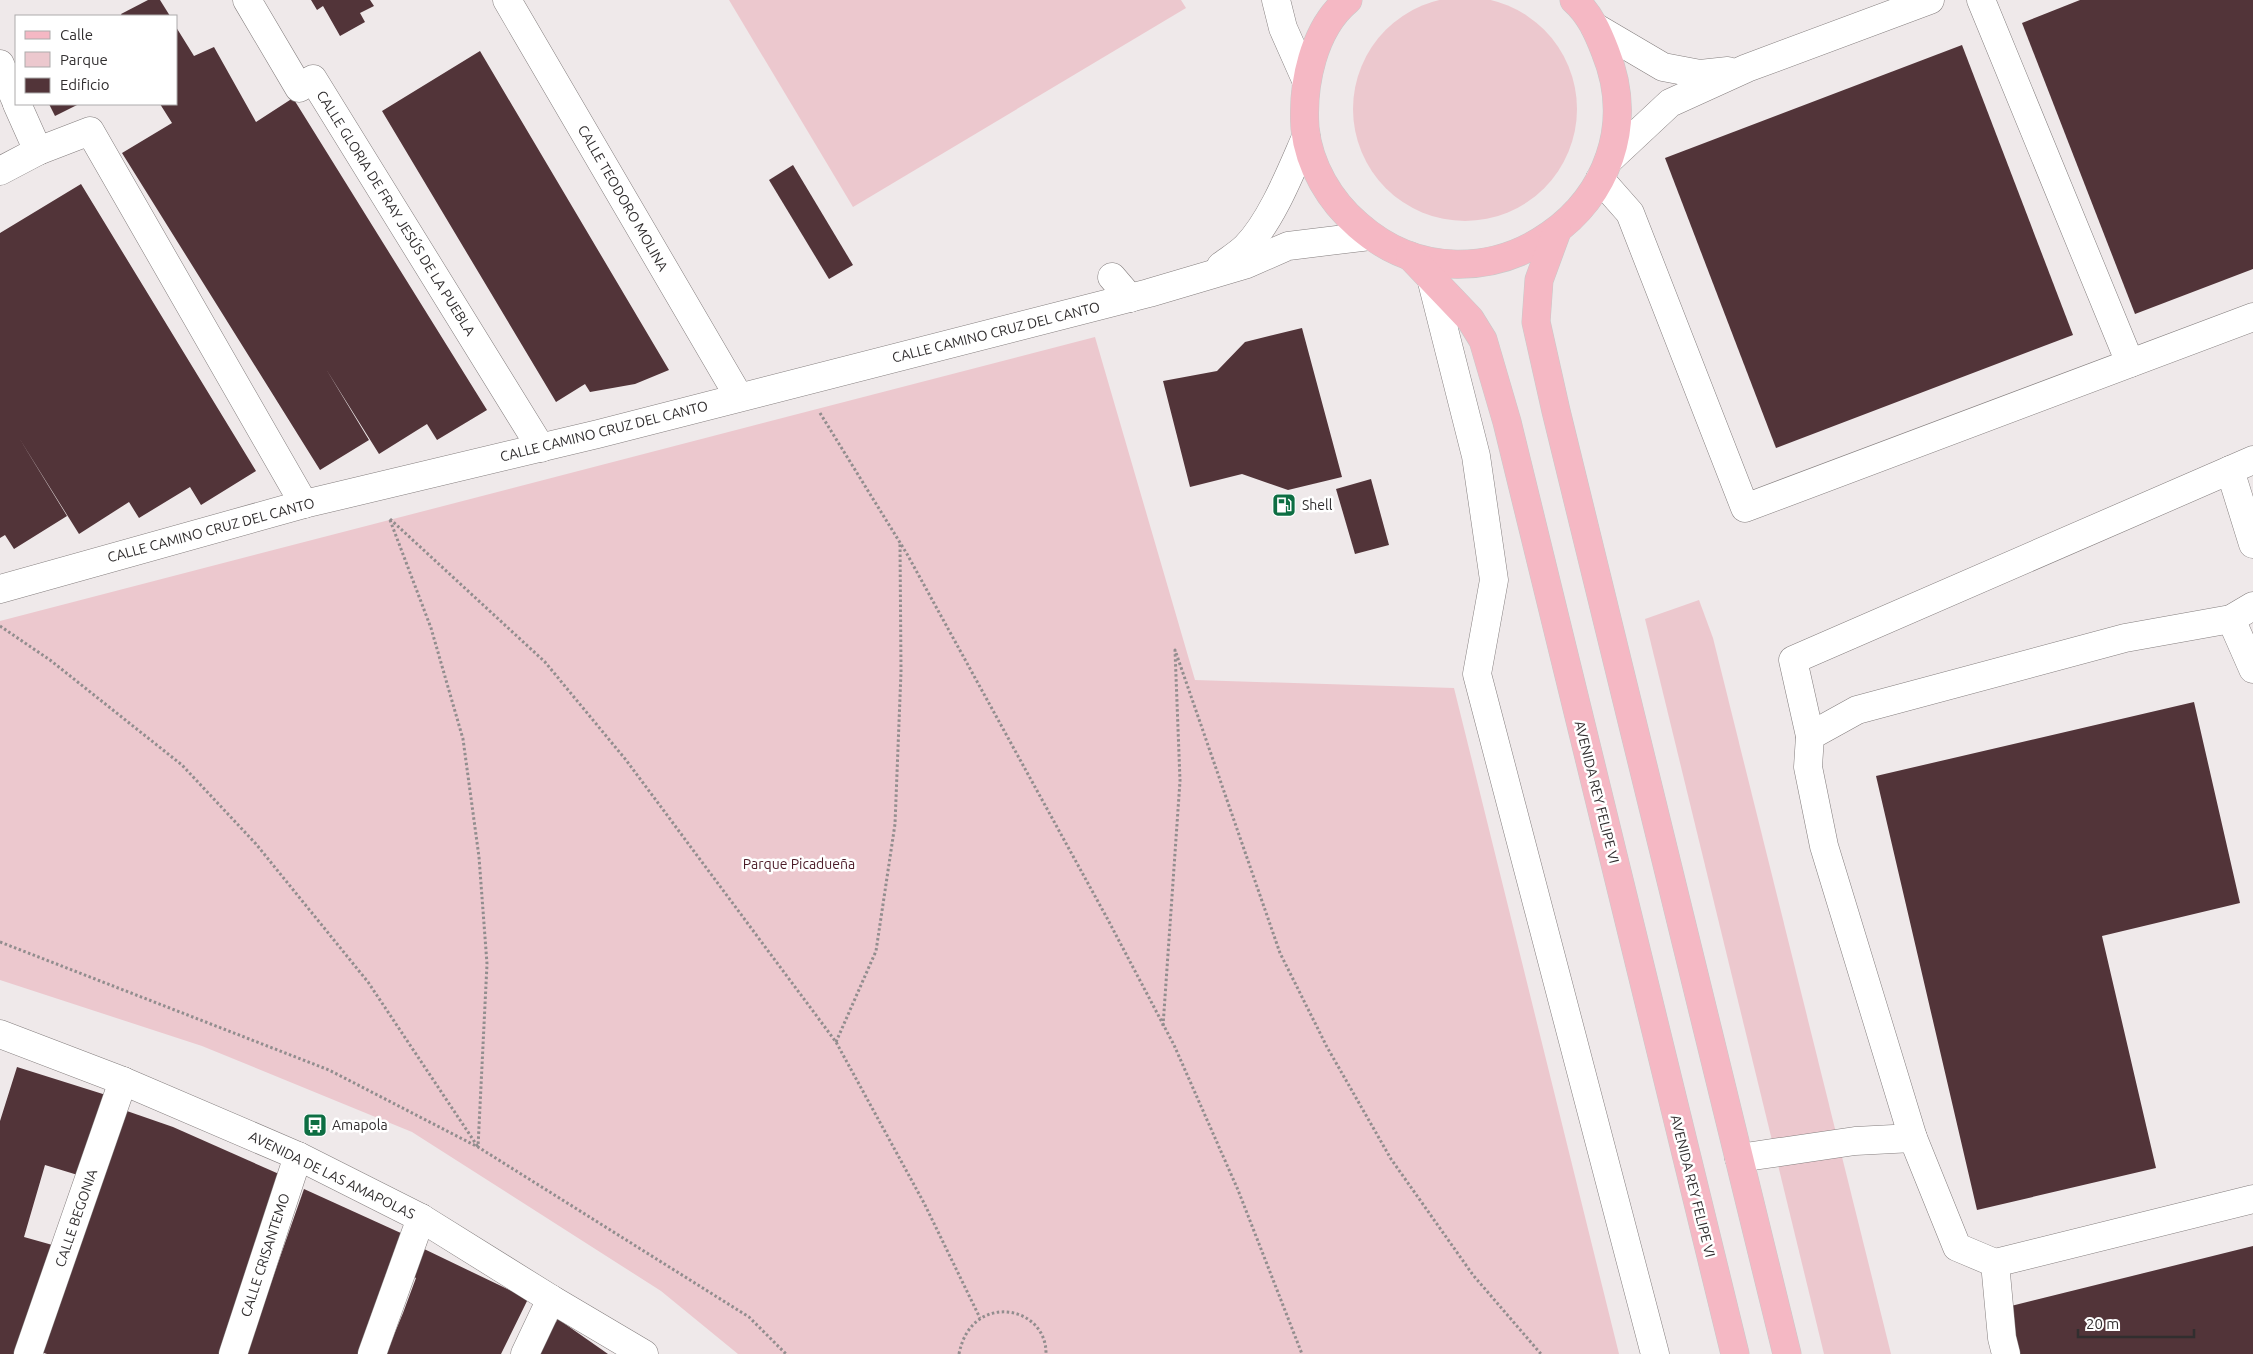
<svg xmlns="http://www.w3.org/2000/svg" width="2253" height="1354" viewBox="0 0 2253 1354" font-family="Ubuntu,sans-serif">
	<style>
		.green { fill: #ecc8ce }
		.building { fill: #523439 }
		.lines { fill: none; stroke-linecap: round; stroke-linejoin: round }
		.minor-casing { stroke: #847e7e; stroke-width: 29 }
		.major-casing { stroke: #c9c9c9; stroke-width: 29 }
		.path { stroke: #928d8e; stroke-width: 3; stroke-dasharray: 2.5 2.5; stroke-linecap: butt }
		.minor { stroke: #fff; stroke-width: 28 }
		.major { stroke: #f5b8c4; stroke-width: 28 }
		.labels { text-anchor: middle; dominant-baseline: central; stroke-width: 5; stroke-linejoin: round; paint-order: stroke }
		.street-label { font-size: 14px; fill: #312e2f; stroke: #fff }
		.poi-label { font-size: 14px; fill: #312e2f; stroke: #fff; text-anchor: start }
		.park-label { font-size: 14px; fill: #4d1c28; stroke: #fff }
	</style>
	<rect width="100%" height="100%" fill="#efe9ea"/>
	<g class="green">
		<circle cx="1465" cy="109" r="112"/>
		<polygon points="729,0 1181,0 1186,8 853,207"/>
		<polygon points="1095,337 1195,680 1454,688 1619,1354 738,1354 661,1291 412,1132 202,1046 0,980 0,621"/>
		<polygon points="1699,600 1713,638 1891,1354 1824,1354 1645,619"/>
	</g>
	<g class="building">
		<polygon points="148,0 160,0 170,16 122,16 121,14"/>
		<polygon points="311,0 370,0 374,6 360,13 365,22 340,36 323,6 317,10"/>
		<polygon points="2080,0 2253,0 2253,269 2135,314 2022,23"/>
		<polygon points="176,27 194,56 214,47 256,122 293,98 487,410 437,440 427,424 379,454 326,369 369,440 320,470 122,153 172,123 160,104 176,104"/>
		<polygon points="1962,45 2073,335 1776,448 1665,158"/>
		<polygon points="480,51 669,370 635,384 590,392 585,384 556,402 382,111"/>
		<polygon points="49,104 79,104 55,116"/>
		<polygon points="793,165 853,265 829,279 769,180"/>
		<polygon points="81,184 256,471 201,505 190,487 139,518 129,502 79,534 19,438 67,516 14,549 5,535 0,538 0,233"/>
		<polygon points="1302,328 1342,477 1288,490 1242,474 1190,487 1163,381 1217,371 1245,342"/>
		<polygon points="1371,479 1389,545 1355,554 1336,489"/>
		<polygon points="2194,702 2240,903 2102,936 2156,1168 1977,1210 1876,776"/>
		<polygon points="17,1067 106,1095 81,1176 45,1165 24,1237 56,1246 20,1354 0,1354 0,1121"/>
		<polygon points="124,1110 173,1127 279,1174 222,1354 47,1354 41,1352"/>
		<polygon points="304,1189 403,1234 359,1354 246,1354"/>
		<polygon points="2253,1246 2253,1354 2019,1354 2007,1307"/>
		<polygon points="420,1247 528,1299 501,1354 386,1354 403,1313 416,1278 411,1275"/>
		<polygon points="558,1319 608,1354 539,1354 545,1338"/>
	</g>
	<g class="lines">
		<g class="minor-casing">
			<g id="minor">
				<polyline points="247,0 299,88 313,79 541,448"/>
				<polyline points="507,0 739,397"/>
				<polyline points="1276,0 1283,28 1306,80"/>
				<polyline points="1981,0 2130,363"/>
				<polyline points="1595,27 1663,67 1700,74 1728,71"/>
				<polyline points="0,64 16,101"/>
				<polyline points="17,104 38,151"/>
				<polyline points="1609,160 1670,103 1747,68 1930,0"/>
				<polyline points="0,171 38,151 90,131 304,504"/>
				<polyline points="1600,179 1630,213 1745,508 2253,317"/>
				<path d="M1221,266C1229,260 1239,254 1246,247C1272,220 1291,171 1306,137"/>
				<polyline points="1112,277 1130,298"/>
				<polyline points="1431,278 1476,456 1494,580 1477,674 1655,1354"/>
				<polyline points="2230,470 2253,460"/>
				<polyline points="0,589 304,504 598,434 1149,293 1247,264 1288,246 1370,236"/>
				<polyline points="2253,606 2231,619 2125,638 1857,710 1810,736 1808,767 1824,846 1913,1138 1957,1247 1995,1263 2253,1199"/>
				<polyline points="2231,619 2253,669"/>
				<polyline points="1810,736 1793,660 2230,470 2253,544"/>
				<polyline points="0,1034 123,1081 298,1156 421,1218 551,1299 644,1354"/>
				<polyline points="1739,1158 1855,1141 1913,1138"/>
				<polyline points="1995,1263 2002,1338 2006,1354"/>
				<polyline points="28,1354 123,1081"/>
				<polyline points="233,1354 298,1156"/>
				<polyline points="372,1354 421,1218"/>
				<polyline points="525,1354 551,1299"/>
			</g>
		</g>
		<g class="major-casing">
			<g id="major">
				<path d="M1348,0C1313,29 1302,85 1305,128C1309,166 1330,201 1358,225C1479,332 1667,202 1605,51C1598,33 1590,14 1574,0"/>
				<polyline points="1557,231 1539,280 1536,322 1556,411 1787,1354"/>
				<polyline points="1410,256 1470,319 1483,340 1507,422 1735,1354"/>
			</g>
		</g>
		<g class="path">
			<polyline points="820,413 907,554 1107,918 1174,1045 1238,1190 1302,1354"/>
			<polyline points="390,519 545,662 626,760 836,1042 924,1203 980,1318"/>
			<polyline points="390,520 431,628 463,739 479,857 487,964 478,1147"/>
			<polyline points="0,626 50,660 182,765 256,844 368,982 478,1147"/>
			<polyline points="0,942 329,1070 478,1147 749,1317 786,1354"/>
			<polyline points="1163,1026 1180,781 1175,650 1280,953 1327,1047 1391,1159 1473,1275 1541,1354"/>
			<polyline points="836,1042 876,951 895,824 901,672 900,543"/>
			<path d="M959,1354C971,1291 1047,1305 1046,1354"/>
		</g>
		<use href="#minor" class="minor"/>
		<use href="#major" class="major"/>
	</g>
	<defs>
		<g id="fuel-square" transform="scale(1.25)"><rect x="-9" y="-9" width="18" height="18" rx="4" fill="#0d6e43" stroke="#fff"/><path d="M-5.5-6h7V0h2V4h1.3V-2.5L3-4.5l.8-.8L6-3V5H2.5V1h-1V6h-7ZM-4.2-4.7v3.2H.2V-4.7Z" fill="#fff"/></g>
		<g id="bus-square" transform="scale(1.25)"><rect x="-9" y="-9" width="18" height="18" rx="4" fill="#0d6e43" stroke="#fff"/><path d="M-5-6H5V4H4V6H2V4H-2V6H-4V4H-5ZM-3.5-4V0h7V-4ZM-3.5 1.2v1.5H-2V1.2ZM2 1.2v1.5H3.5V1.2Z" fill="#fff"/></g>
	</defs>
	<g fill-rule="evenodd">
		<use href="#fuel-square" x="1284" y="505"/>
		<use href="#bus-square" x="315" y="1125"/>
	</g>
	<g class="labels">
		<g class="street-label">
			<text transform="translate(623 198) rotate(60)">CALLE TEODORO MOLINA</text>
			<text transform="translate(396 213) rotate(58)">CALLE GLORIA DE FRAY JESÚS DE LA PUEBLA</text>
			<text transform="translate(996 332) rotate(-14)">CALLE CAMINO CRUZ DEL CANTO</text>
			<text transform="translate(604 431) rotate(-14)">CALLE CAMINO CRUZ DEL CANTO</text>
			<text transform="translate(211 530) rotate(-15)">CALLE CAMINO CRUZ DEL CANTO</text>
			<text transform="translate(1597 792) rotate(76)">AVENIDA REY FELIPE VI</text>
			<text transform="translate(332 1175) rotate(26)">AVENIDA DE LAS AMAPOLAS</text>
			<text transform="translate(1693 1186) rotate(76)">AVENIDA REY FELIPE VI</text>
			<text transform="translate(76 1218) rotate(-71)">CALLE BEGONIA</text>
			<text transform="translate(265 1255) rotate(-72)">CALLE CRISANTEMO</text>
		</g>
		<g class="poi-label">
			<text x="1302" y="505">Shell</text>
			<text x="332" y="1125">Amapola</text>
		</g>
		<g class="park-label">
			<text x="799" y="864">Parque Picadueña</text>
		</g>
	</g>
	<rect x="15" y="15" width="162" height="90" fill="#ffffff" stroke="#adabac"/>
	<rect x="25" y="31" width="25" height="8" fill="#f5b8c4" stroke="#adabac"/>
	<text x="60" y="40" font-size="15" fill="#312e2f">Calle</text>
	<rect x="25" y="52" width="25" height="15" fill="#ecc8ce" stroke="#adabac"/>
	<text x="60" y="65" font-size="15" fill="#312e2f">Parque</text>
	<rect x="25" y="78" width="25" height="15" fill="#523439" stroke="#adabac"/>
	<text x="60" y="90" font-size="15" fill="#312e2f">Edificio</text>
	<path d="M2078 1329v8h116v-8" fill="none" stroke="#312e2f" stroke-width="2.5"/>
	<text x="2086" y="1329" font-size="15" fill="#312e2f" stroke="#ffffff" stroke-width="4" paint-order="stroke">20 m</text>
</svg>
